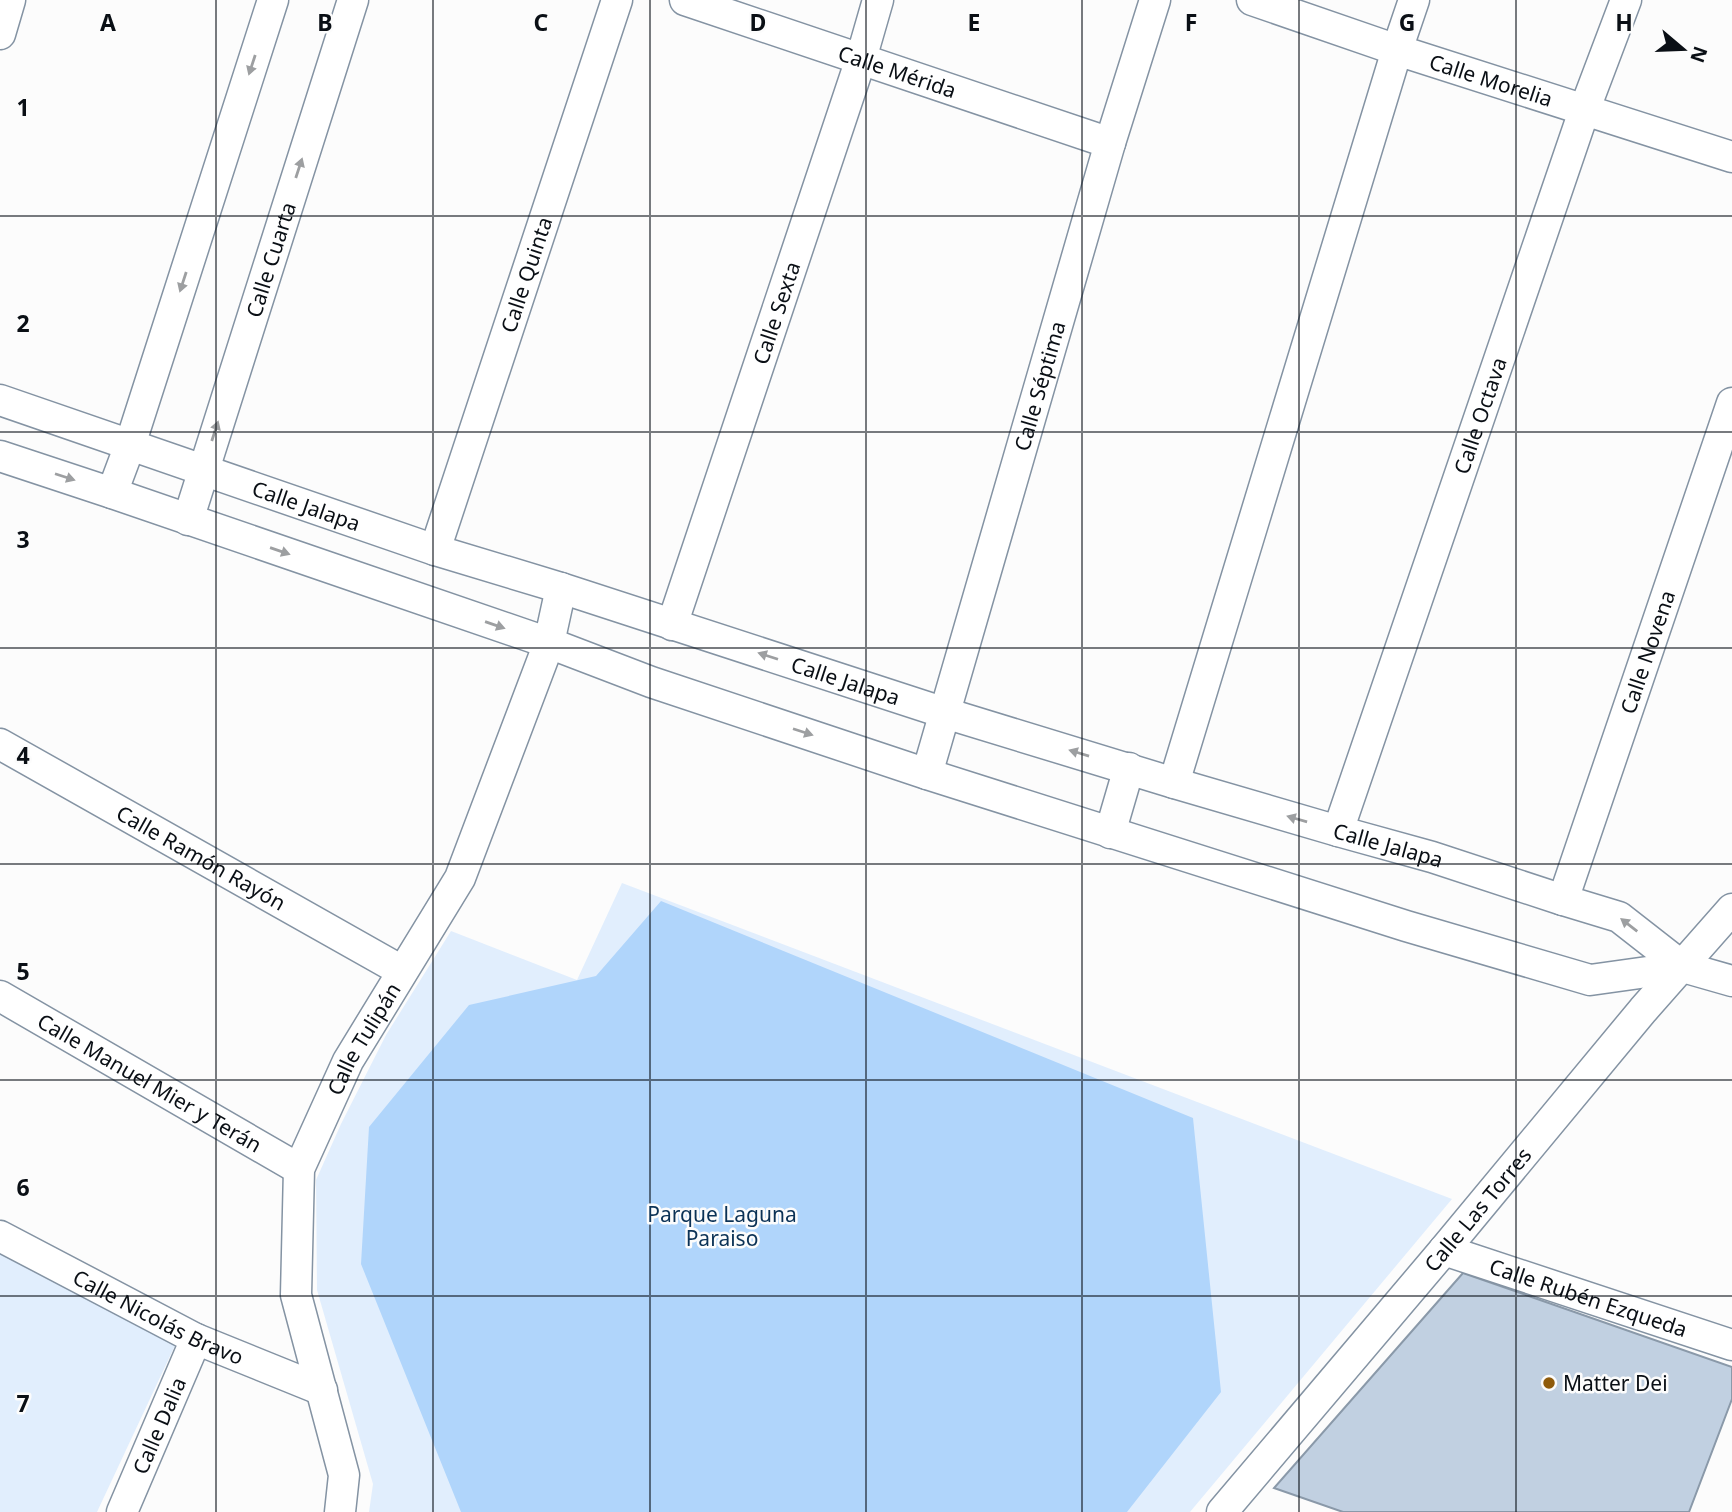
<svg xmlns="http://www.w3.org/2000/svg" width="1732" height="1512" viewBox="0 0 1732 1512" font-family="'Noto Sans',sans-serif">
	<style>
		.green { fill: #e1eefd }
		.water { fill: #b0d5fb }
		.building { fill: #c1d0e1; stroke: #8a99a9; stroke-width: 2 }
		.lines { fill: none; stroke-linecap: round; stroke-linejoin: round }
		.minor-casing { stroke: #8493a3; stroke-width: 33 }
		.minor { stroke: #fff; stroke-width: 30 }
		.oneway { fill: #9d9fa1 }
		.grid { fill: none; stroke: #0a0f15; stroke-width: 2; stroke-opacity: 0.55 }
		.poi-dot { fill: #8f5b0b; stroke: #fcfcfc; stroke-width: 2.5 }
		.labels { text-anchor: middle; dominant-baseline: central; stroke-width: 5; stroke-linejoin: round; paint-order: stroke }
		.street-label { font-size: 21px; fill: #0a0f15; stroke: #fcfcfc }
		.park-label { font-size: 21px; fill: #0b3256; stroke: #fcfcfc }
		.poi-label { font-size: 21px; fill: #0a0f15; stroke: #fcfcfc; text-anchor: start }
		.grid-label { font-size: 23px; text-anchor: middle; font-weight: bold; fill: #0a0f15; stroke: #fcfcfc; stroke-width: 5; stroke-linejoin: round; paint-order: stroke }
	</style>
	<rect width="100%" height="100%" fill="#fcfcfc"/>
	<g class="green">
		<polygon points="622,883 1452,1199 1190,1512 369,1512 373,1484 317,1290 316,1180 341,1124 386,1035 451,931 577,980"/>
		<polygon points="0,1249 178,1339 97,1512 0,1512"/>
	</g>
	<polygon class="water" points="661,901 1193,1118 1221,1392 1127,1512 461,1512 361,1264 369,1127 469,1005 596,976"/>
	<polygon class="building" points="1463,1273 1732,1367 1732,1399 1689,1512 1343,1512 1274,1488"/>
	<g class="lines">
		<g class="minor-casing">
			<g id="minor">
				<path id="s1" d="M685,0L1110,143"/>
				<path id="s2" d="M1252,0L1397,50L1732,157"/>
				<polyline points="0,34 10,0"/>
				<path id="s3" d="M0,400L435,550L561,588L945,713L1174,783L1338,831L1432,857L1563,900L1619,917L1683,967L1732,981"/>
				<polyline points="0,456 112,493 549,643 651,682 927,774 1406,926 1590,980 1683,967"/>
				<polyline points="112,493 130,445 273,0"/>
				<path id="s4" d="M188,520L353,0"/>
				<path id="s5" d="M435,550L617,0"/>
				<path id="s6" d="M672,625L861,59L878,0"/>
				<path id="s7" d="M0,744L402,971"/>
				<path id="s8" d="M927,774L1110,143L1155,0"/>
				<polyline points="1174,783 1397,50 1414,0"/>
				<path id="s9" d="M1338,831L1584,111L1626,0"/>
				<polyline points="1110,833 1129,768"/>
				<path id="s10" d="M1563,900L1732,403"/>
				<path id="s11" d="M0,996L299,1169"/>
				<path id="s12" d="M0,1236L196,1339L322,1390"/>
				<path id="s13" d="M1444,1250L1732,1345"/>
				<path id="s14" d="M122,1512L196,1339"/>
				<path id="s15" d="M340,1512L344,1475L296,1295L299,1169L348,1061L460,878L549,643L561,588"/>
				<path id="s16" d="M1222,1512L1444,1250L1643,1010L1732,909"/>
			</g>
		</g>
		<use href="#minor" class="minor"/>
	</g>
	<defs><path id="oneway-solid" d="M-6-.8H1V-3.2L6.5 0L1 3.2V.8H-6Z" transform="scale(1.75)"/></defs>
	<g class="oneway">
		<use href="#oneway-solid" transform="translate(252 65) rotate(108)"/>
		<use href="#oneway-solid" transform="translate(299 168) rotate(-72)"/>
		<use href="#oneway-solid" transform="translate(183 282) rotate(108)"/>
		<use href="#oneway-solid" transform="translate(215 431) rotate(-72)"/>
		<use href="#oneway-solid" transform="translate(65 477) rotate(18)"/>
		<use href="#oneway-solid" transform="translate(280 551) rotate(19)"/>
		<use href="#oneway-solid" transform="translate(495 625) rotate(19)"/>
		<use href="#oneway-solid" transform="translate(768 656) rotate(-162)"/>
		<use href="#oneway-solid" transform="translate(803 732) rotate(18)"/>
		<use href="#oneway-solid" transform="translate(1079 753) rotate(-163)"/>
		<use href="#oneway-solid" transform="translate(1297 819) rotate(-164)"/>
		<use href="#oneway-solid" transform="translate(1629 925) rotate(-142)"/>
	</g>
	<path class="grid" d="M216,0V1512M433,0V1512M650,0V1512M866,0V1512M1082,0V1512M1299,0V1512M1516,0V1512M0,216H1732M0,432H1732M0,648H1732M0,864H1732M0,1080H1732M0,1296H1732"/>
	<circle class="poi-dot" cx="1549" cy="1383" r="7"/>
	<g class="labels">
		<g class="street-label">
			<text stroke="none"><textPath href="#s1" startOffset="224">Calle Mérida</textPath></text>
			<text stroke="none"><textPath href="#s2" startOffset="252">Calle Morelia</textPath></text>
			<text stroke="none"><textPath href="#s4" startOffset="273">Calle Cuarta</textPath></text>
			<text stroke="none"><textPath href="#s5" startOffset="290">Calle Quinta</textPath></text>
			<text stroke="none"><textPath href="#s6" startOffset="329">Calle Sexta</textPath></text>
			<text stroke="none"><textPath href="#s8" startOffset="404">Calle Séptima</textPath></text>
			<text stroke="none"><textPath href="#s9" startOffset="439">Calle Octava</textPath></text>
			<text stroke="none"><textPath href="#s3" startOffset="324">Calle Jalapa</textPath></text>
			<text stroke="none"><textPath href="#s10" startOffset="262">Calle Novena</textPath></text>
			<text stroke="none"><textPath href="#s3" startOffset="891">Calle Jalapa</textPath></text>
			<text stroke="none"><textPath href="#s3" startOffset="1458">Calle Jalapa</textPath></text>
			<text stroke="none"><textPath href="#s7" startOffset="231">Calle Ramón Rayón</textPath></text>
			<text stroke="none"><textPath href="#s15" startOffset="495">Calle Tulipán</textPath></text>
			<text stroke="none"><textPath href="#s11" startOffset="173">Calle Manuel Mier y Terán</textPath></text>
			<text stroke="none"><textPath href="#s16" startOffset="396">Calle Las Torres</textPath></text>
			<text stroke="none"><textPath href="#s13" startOffset="152">Calle Rubén Ezqueda</textPath></text>
			<text stroke="none"><textPath href="#s12" startOffset="178">Calle Nicolás Bravo</textPath></text>
			<text stroke="none"><textPath href="#s14" startOffset="94">Calle Dalia</textPath></text>
		</g>
		<g class="park-label">
			<text x="722" y="1214">Parque Laguna<tspan x="722" dy="24">Paraiso</tspan></text>
		</g>
		<g class="poi-label">
			<text x="1563" y="1383">Matter Dei</text>
		</g>
	</g>
	<g class="grid-label">
		<text x="108" y="31">A</text>
		<text x="325" y="31">B</text>
		<text x="541" y="31">C</text>
		<text x="758" y="31">D</text>
		<text x="974" y="31">E</text>
		<text x="1191" y="31">F</text>
		<text x="1407" y="31">G</text>
		<text x="1624" y="31">H</text>
		<text x="23" y="116">1</text>
		<text x="23" y="332">2</text>
		<text x="23" y="548">3</text>
		<text x="23" y="764">4</text>
		<text x="23" y="980">5</text>
		<text x="23" y="1196">6</text>
		<text x="23" y="1412">7</text>
	</g>
	<g transform="translate(1683 49) rotate(109)" stroke="#fcfcfc" stroke-width="5" paint-order="stroke">
	<path d="M0-5L12 26L0 18L-12 26Z" fill="#0a0f15"/>
	<text y="-10" font-size="19" font-weight="bold" text-anchor="middle" fill="#0a0f15">N</text>
	</g>
</svg>
